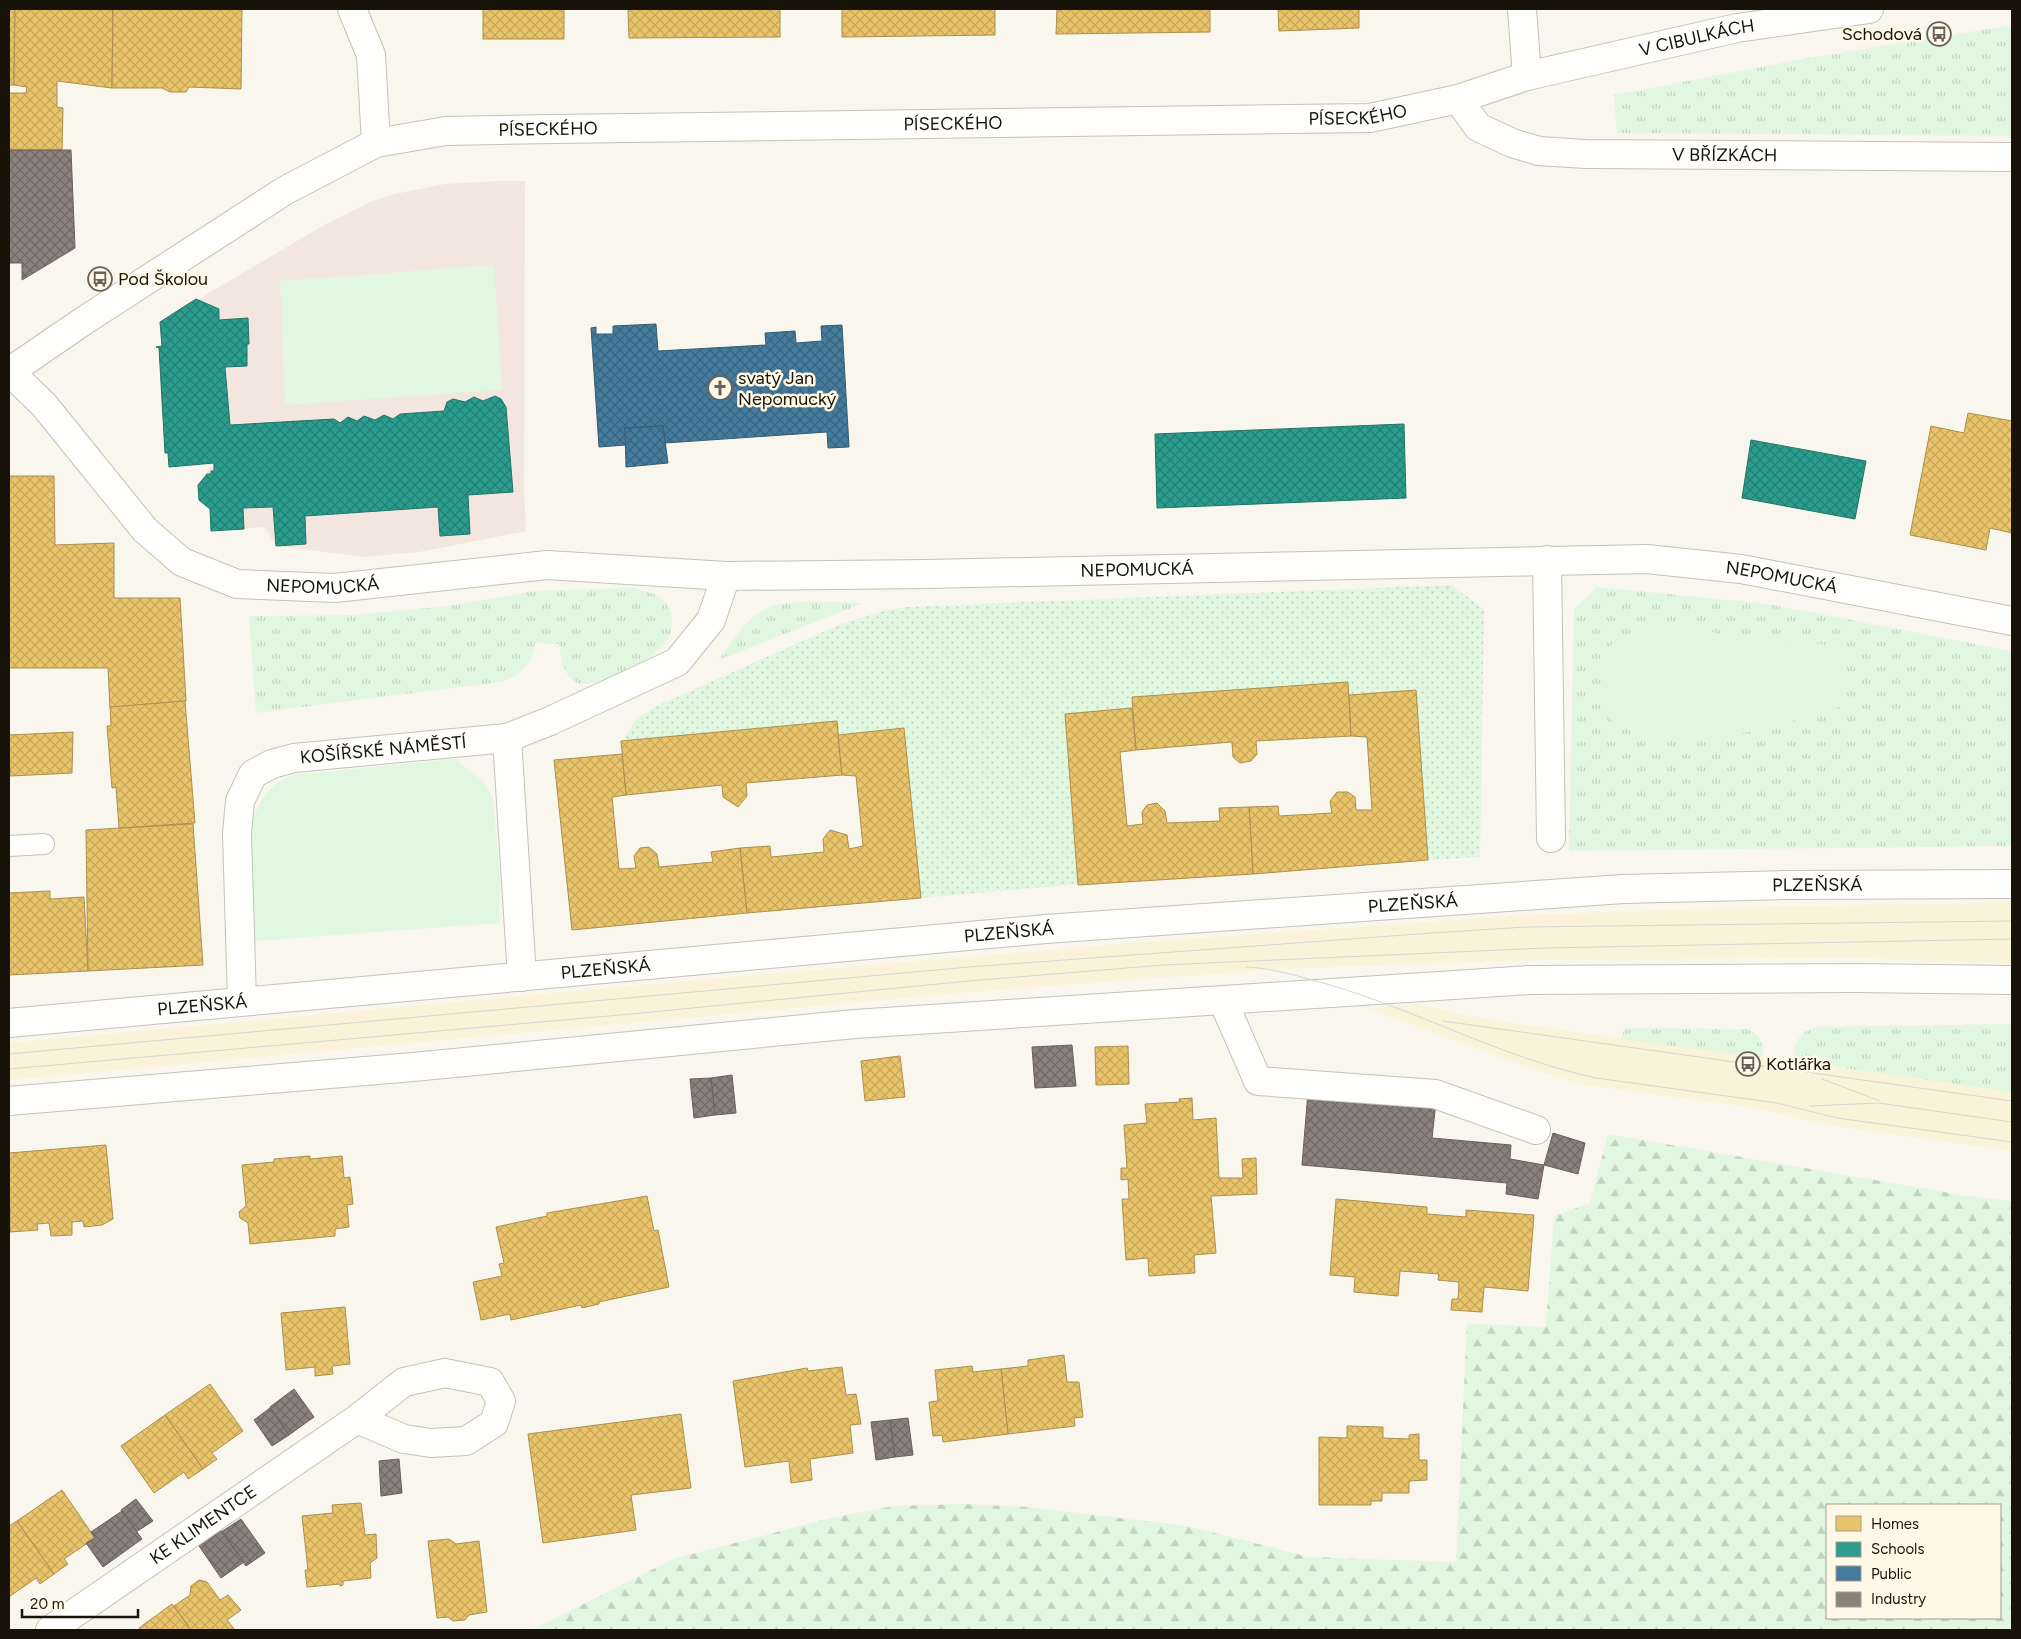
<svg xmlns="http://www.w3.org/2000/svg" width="2021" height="1639" viewBox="0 0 2021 1639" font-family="Figtree,sans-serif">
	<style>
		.education { fill: #f3e6de }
		.built { fill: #faf2d9 }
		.grass { fill: url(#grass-tufts) }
		.forest { fill: url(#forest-firs); fill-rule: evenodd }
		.park { fill: #e2f7df }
		.garden { fill: url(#garden-dots) }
		.homes { fill: url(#homes-cross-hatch); stroke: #aa8f4d }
		.schools { fill: url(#schools-cross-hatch); stroke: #247467 }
		.public { fill: url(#public-cross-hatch); stroke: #375c71 }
		.industry { fill: url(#industry-cross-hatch); stroke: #68605a }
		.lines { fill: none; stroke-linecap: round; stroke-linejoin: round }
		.service-casing { stroke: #c4c1b8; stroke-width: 22 }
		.minor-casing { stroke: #c4c1b8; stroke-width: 30 }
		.primary-casing { stroke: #c4c1b8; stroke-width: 30 }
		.service { stroke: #fefefc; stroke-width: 20 }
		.minor { stroke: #fefefc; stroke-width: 28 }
		.primary { stroke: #fefefc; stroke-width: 28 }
		.tram { stroke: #d7d6d4; stroke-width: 1 }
		.labels { text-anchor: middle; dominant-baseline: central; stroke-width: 5; stroke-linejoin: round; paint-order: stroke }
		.poi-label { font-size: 18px; fill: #171309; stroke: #fff8e7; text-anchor: start }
		.street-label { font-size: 18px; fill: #171309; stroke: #fff8e7 }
	</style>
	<defs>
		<pattern id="grass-tufts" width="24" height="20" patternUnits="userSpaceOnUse" patternTransform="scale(1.25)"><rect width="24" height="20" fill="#e2f7df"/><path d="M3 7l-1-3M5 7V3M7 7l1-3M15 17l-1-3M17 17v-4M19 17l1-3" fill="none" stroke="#c1d3be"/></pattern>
		<pattern id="forest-firs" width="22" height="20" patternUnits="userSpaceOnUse" patternTransform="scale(1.25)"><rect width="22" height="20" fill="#e2f7df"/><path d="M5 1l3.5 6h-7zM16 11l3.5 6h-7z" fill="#c1d3be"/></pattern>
		<pattern id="garden-dots" width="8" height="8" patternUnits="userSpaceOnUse" patternTransform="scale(1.25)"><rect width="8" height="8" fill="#e2f7df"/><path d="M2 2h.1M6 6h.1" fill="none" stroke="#c1d3be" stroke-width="1.8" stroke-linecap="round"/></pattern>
		<pattern id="homes-cross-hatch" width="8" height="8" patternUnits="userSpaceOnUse" patternTransform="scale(1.25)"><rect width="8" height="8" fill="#e9c46a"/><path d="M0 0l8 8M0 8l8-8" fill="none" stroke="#c7a85b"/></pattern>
		<pattern id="schools-cross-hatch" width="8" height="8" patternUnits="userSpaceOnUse" patternTransform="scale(1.25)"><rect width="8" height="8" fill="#2a9d8f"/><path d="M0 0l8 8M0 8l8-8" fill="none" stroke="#237f73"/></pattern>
		<pattern id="public-cross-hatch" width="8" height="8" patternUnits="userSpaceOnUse" patternTransform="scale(1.25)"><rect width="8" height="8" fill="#457b9d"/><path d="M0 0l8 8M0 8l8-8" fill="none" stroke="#39647e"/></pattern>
		<pattern id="industry-cross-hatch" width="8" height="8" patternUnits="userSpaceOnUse" patternTransform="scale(1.25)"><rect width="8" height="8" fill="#8a817c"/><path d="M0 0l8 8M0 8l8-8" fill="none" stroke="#706864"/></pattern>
	</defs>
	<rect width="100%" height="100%" fill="#f9f6ed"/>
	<polygon class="education" points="497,181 525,181 524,492 526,531 419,552 364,557 276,546 265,527 211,531 210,509 199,500 198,485 213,463 169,467 160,322 324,225 370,202 395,194 445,184"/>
	<g class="built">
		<polygon points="2012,902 2012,963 1852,958 1544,960 1297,968 970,992 9,1080 9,1043 639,985 1142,942 1527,915 1757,907"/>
		<polygon points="1417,1005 1492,1020 2012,1092 2012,1151 1834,1126 1756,1108 1585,1085 1541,1072 1366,1008"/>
	</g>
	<g class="grass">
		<polygon points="2012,25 2012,136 1617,133 1614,95 1803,59"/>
		<polygon points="1597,587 1768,604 2012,651 2012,846 1569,851 1574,609"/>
		<path d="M634,588C640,591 649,592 656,595C675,606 677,628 664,645C653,659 595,690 578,683C562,675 561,659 559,644L535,643C532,665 521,676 500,682L256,713L249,616L352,615L448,606L534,591Z"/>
		<path d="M864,603L718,660C731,644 746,618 765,609C786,598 838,603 864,603Z"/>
		<path d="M2012,1024V1092L1793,1061C1794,1043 1798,1033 1816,1027Z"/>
		<path d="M1630,1028L1747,1029C1761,1034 1763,1045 1763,1058L1621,1039L1624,1030Z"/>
	</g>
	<path class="forest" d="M1608,1134L1967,1196L2012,1201V1630H532L673,1559L831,1518L895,1506L963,1504L1029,1507L1187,1526L1309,1557L1456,1562L1467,1323L1546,1327L1554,1216L1590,1203ZM1827,1505H2000V1618H1827Z"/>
	<g class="park">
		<polygon points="494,265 502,390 285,405 280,281"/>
		<path d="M1670,624L1701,628L1725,636L1842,646L1843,706C1783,723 1683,759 1624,728C1618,725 1610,721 1608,714C1600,690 1607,665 1612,642L1649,626Z"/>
		<polygon points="455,759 483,781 493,798 500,881 499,923 255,941 252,821 262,798 278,782 293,775"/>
	</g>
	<path class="garden" d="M1451,585L1484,609L1480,857L1428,860L1416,690L1349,695L1348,682L1133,697L1132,710L1066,714L1078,884L921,898L904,728L838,734L734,731L624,741C631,720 643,714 661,704L841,624L880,612L906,607Z"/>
	<g class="homes">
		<polygon points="9,9 15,9 14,85 9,85"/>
		<polygon points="15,9 113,9 112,88 57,81 57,107 63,108 62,150 9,150 9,93 26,93 27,87 14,85"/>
		<polygon points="113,9 242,9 241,89 189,87 186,92 170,92 162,88 112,88"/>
		<rect x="483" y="9" width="81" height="30"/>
		<polygon points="628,9 780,9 780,37 629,38"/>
		<polygon points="842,9 995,9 995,35 842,37"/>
		<polygon points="1057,9 1210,9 1210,32 1056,34"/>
		<polygon points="1278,9 1359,9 1359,28 1279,31"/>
		<polygon points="1968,413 2012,421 2012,533 1990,528 1986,550 1910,535 1931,426 1964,433"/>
		<polygon points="9,476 54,476 55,545 114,543 114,598 180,598 186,701 110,708 108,668 9,668"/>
		<polygon points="1348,682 1351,736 1256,741 1257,754 1251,761 1240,763 1233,757 1232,742 1136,750 1132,697"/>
		<polygon points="1416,690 1428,860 1253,874 1249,807 1278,806 1279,816 1332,813 1330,801 1337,792 1348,792 1355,797 1356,810 1372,810 1367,737 1351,736 1349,695"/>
		<polygon points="185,701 195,823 119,828 116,787 112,788 107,726 111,726 110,707"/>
		<polygon points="1132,708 1136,750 1120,752 1127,826 1143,824 1142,812 1147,805 1157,803 1165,811 1167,823 1220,821 1219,808 1249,807 1253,874 1078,885 1065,714"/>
		<polygon points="837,721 842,775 746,783 747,796 738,807 723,797 722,785 626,795 621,741"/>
		<polygon points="904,728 921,898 747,913 740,848 770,846 771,857 824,852 823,839 830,830 847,835 849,849 863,846 856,776 842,775 838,735"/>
		<polygon points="73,732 72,773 10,776 9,735"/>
		<polygon points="622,754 626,795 612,797 619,869 636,868 634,856 640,848 649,847 657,854 659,867 713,862 711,852 740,848 747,913 572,930 554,760"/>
		<polygon points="193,824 203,965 88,971 86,830"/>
		<polygon points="50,891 50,899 84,897 88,971 9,975 9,893"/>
		<polygon points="1128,1046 1129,1084 1096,1085 1095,1047"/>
		<polygon points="900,1056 905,1097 865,1101 861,1061"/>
		<polygon points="1192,1098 1193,1120 1216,1118 1219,1178 1243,1178 1242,1159 1256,1158 1257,1194 1211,1196 1216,1253 1194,1255 1195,1273 1149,1276 1148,1258 1126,1260 1122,1199 1129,1199 1128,1179 1121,1180 1121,1168 1127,1168 1124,1125 1147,1123 1145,1104 1180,1102 1179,1099"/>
		<polygon points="106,1145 113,1219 102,1225 84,1227 83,1221 72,1222 72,1235 51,1236 49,1223 37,1224 38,1230 10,1232 9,1153"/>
		<polygon points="310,1156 310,1159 342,1156 344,1178 350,1177 353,1204 347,1205 349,1227 335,1229 335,1236 250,1244 248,1223 240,1218 239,1212 246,1206 242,1165 274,1162 274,1159"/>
		<polygon points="647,1196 654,1231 658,1230 669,1287 599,1302 599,1304 582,1308 581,1305 511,1320 510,1314 481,1320 473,1282 502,1276 499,1264 504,1263 496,1227 547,1216 547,1213"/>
		<polygon points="1336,1199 1427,1207 1427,1214 1466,1217 1466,1210 1534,1215 1528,1291 1484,1287 1482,1312 1451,1310 1452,1299 1458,1299 1459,1282 1438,1280 1439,1274 1400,1271 1398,1296 1354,1292 1355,1277 1330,1275"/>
		<polygon points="345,1307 350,1364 332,1366 333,1374 315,1376 315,1367 286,1370 281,1313"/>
		<polygon points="1064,1355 1067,1382 1079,1382 1083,1417 1074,1418 1075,1426 1008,1434 1001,1369 1028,1366 1028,1360"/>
		<polygon points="972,1366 973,1372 1001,1369 1008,1434 943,1442 942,1435 933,1436 929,1402 938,1401 935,1370"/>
		<polygon points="842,1367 846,1395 856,1394 861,1424 850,1425 853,1453 810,1459 812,1480 791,1483 789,1461 745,1467 733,1381 807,1368 808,1371"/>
		<polygon points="210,1384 243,1431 212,1453 217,1459 203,1469 165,1415"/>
		<polygon points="681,1414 691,1488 631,1495 636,1530 543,1543 528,1434"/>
		<polygon points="165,1415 203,1469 188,1479 184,1472 154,1493 121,1446"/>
		<polygon points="1347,1426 1383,1427 1383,1438 1409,1439 1409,1435 1419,1434 1419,1460 1427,1460 1427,1480 1409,1481 1409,1493 1382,1493 1382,1501 1371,1501 1371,1505 1319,1505 1319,1437 1347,1438"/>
		<polygon points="62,1490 95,1538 64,1559 68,1564 54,1574 17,1521"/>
		<polygon points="361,1503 365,1535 376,1534 377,1558 370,1563 371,1578 343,1581 343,1585 340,1586 340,1584 307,1587 305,1570 308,1570 302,1516 333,1513 332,1505"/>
		<polygon points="17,1521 54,1574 40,1584 36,1578 9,1597 9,1526"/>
		<polygon points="449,1539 456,1544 479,1541 487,1612 469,1615 465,1620 453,1621 448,1617 437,1618 428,1541"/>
		<polygon points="199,1580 207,1582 220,1600 228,1595 241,1610 227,1620 235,1630 191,1630 174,1606 190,1595 191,1586"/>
		<polygon points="172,1604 191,1630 140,1630 139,1628"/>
	</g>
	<g class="schools">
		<polygon points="196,299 219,309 219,320 248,318 249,344 247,344 247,366 225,367 230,425 334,419 340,423 348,417 357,421 364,416 375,420 384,415 393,419 400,414 444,411 447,402 453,399 465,402 474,397 483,401 495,396 501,399 506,407 513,492 468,495 470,534 440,536 438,507 305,516 306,544 276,546 273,507 243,508 244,529 211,531 210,509 199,500 198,485 207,474 211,474 211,471 214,471 214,463 169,467 168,453 165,453 159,348 156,347 162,346 160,322"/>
		<polygon points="1404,424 1406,498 1157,508 1155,434"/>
		<polygon points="1751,440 1866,461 1855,519 1742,498"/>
	</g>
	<g class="public">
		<polygon points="656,324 658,351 766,345 765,333 795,331 796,343 822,341 821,326 842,325 849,447 828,448 827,432 665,443 663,426 625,428 626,445 599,447 591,328 596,327 596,334 613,334 613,326"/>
		<polygon points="663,426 668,463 626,467 625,428"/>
	</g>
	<g class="industry">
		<polygon points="9,150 71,150 75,248 22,280 22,263 9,263"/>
		<polygon points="1072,1045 1076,1086 1035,1088 1032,1047"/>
		<polygon points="732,1075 736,1113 715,1115 711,1078"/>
		<polygon points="711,1078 715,1115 694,1118 690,1079"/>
		<polygon points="1308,1092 1436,1102 1432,1138 1511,1145 1510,1159 1544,1165 1538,1199 1506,1194 1507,1183 1302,1165"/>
		<polygon points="1553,1133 1585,1143 1578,1174 1544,1165"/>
		<polygon points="294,1389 314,1417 289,1435 270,1407"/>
		<polygon points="270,1408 289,1435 272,1446 254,1420"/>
		<polygon points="908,1418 913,1455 895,1457 890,1420"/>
		<polygon points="890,1420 895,1457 876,1460 871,1422"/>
		<polygon points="399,1459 402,1493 381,1496 379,1461"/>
		<polygon points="136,1499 153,1521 136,1532 121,1510"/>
		<polygon points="122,1511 142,1539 103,1567 86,1543 95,1538 91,1532"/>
		<polygon points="241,1519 265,1553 246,1566 221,1532"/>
		<polygon points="219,1528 244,1562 221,1578 197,1543"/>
	</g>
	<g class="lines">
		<g class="service-casing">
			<polyline id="service" points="9,846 44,844"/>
		</g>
		<g class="minor-casing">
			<g id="minor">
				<polyline points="352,9 371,55 376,143"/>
				<polyline points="1522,9 1527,76"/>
				<path id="s1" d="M1458,99L1478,127L1512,143L1539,151L1585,154L2012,157"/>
				<path id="s2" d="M9,372L85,320L286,190L376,143L446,131L553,129L1370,118L1458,99L1527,76L1737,28L1869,9"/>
				<path id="s3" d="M10,372L44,405L145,530L182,562L237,584L335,588L547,565L726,576L927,574L1647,559L1741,569L2012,621"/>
				<polyline points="1547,560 1551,838"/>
				<polyline points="507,738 550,721 677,662 711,620 726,576"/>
				<path id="s4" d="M242,1001L237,834L240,801L253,774L272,764L294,758L507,738L522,977"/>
				<polyline points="1223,1001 1258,1081 1435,1094 1536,1130"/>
				<path id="s5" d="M50,1630L357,1419L404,1382L445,1373L490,1382L501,1401L494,1423L466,1441L431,1443L404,1439L357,1419"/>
			</g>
		</g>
		<g class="primary-casing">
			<g id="primary">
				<path id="s6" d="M9,1023L1046,929L1623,889L1787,885L2012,884"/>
				<polyline points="9,1101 413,1067 855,1024 1530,980 1855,978 2012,980"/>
			</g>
		</g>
		<use href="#service" class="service"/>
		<use href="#minor" class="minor"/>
		<use href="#primary" class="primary"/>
		<g class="tram">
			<path d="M1246,967C1273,968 1301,977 1327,984C1419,1011 1503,1058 1596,1078L1777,1103L1837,1118L2012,1142"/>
			<polyline points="1443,1021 2012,1101"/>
			<polyline points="9,1054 969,967 1432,933 1526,927 2012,921"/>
			<polyline points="9,1069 631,1014 969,981 1163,965 1545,948 2012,939"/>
			<polyline points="1822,1079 1880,1101"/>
			<polyline points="1810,1106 1878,1103 2012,1122"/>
		</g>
	</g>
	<defs>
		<g id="bus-ring" transform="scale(1.25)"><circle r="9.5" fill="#fff8e7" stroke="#666259" stroke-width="1.5"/><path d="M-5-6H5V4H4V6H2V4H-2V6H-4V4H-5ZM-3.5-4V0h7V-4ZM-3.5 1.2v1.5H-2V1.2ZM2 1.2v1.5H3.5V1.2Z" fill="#666259"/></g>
		<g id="church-ring" transform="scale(1.25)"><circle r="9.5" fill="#fff8e7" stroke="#666259" stroke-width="1.5"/><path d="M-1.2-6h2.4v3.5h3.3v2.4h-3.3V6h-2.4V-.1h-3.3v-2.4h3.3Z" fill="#666259"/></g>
	</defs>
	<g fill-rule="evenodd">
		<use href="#bus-ring" x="1939" y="34"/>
		<use href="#bus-ring" x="100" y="279"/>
		<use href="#church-ring" x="720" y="388"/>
		<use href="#bus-ring" x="1748" y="1064"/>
	</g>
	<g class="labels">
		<g class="poi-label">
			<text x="1922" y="34" text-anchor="end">Schodová</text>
			<text x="118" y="279">Pod Školou</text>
			<text x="738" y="378">svatý Jan<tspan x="738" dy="21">Nepomucký</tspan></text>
			<text x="1766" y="1064">Kotlářka</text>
		</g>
		<g class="street-label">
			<text stroke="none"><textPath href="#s2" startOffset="1765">V CIBULKÁCH</textPath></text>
			<text stroke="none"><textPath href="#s2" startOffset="1416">PÍSECKÉHO</textPath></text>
			<text stroke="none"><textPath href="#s2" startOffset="1011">PÍSECKÉHO</textPath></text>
			<text stroke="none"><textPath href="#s2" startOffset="606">PÍSECKÉHO</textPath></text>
			<text stroke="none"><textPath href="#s1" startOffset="286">V BŘÍZKÁCH</textPath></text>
			<text stroke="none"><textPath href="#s3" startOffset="1218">NEPOMUCKÁ</textPath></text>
			<text stroke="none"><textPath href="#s3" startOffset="1864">NEPOMUCKÁ</textPath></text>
			<text stroke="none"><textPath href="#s3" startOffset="402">NEPOMUCKÁ</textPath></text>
			<text stroke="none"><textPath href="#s4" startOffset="364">KOŠÍŘSKÉ NÁMĚSTÍ</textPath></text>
			<text stroke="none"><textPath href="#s6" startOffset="1814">PLZEŇSKÁ</textPath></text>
			<text stroke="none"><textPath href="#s6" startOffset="1409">PLZEŇSKÁ</textPath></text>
			<text stroke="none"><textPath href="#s6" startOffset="1004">PLZEŇSKÁ</textPath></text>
			<text stroke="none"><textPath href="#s6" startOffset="599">PLZEŇSKÁ</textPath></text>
			<text stroke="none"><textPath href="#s6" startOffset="194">PLZEŇSKÁ</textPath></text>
			<text stroke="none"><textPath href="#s5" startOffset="186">KE KLIMENTCE</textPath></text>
		</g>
	</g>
	<rect width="2021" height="1639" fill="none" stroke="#171309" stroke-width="20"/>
	<rect x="1826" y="1504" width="175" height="115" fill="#fff8e7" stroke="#a29c8e"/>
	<rect x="1836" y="1516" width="25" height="15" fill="#e9c46a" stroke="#a29c8e"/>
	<text x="1871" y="1529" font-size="15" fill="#171309">Homes</text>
	<rect x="1836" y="1542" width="25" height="15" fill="#2a9d8f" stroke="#a29c8e"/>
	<text x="1871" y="1554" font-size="15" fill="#171309">Schools</text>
	<rect x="1836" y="1566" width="25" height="15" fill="#457b9d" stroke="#a29c8e"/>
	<text x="1871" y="1579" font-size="15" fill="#171309">Public</text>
	<rect x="1836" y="1592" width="25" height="15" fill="#8a817c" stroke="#a29c8e"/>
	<text x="1871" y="1604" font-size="15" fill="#171309">Industry</text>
	<path d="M22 1609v8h116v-8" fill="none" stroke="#171309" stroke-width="2.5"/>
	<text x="30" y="1609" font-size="15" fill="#171309" stroke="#fff8e7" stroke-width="4" paint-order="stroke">20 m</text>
</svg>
